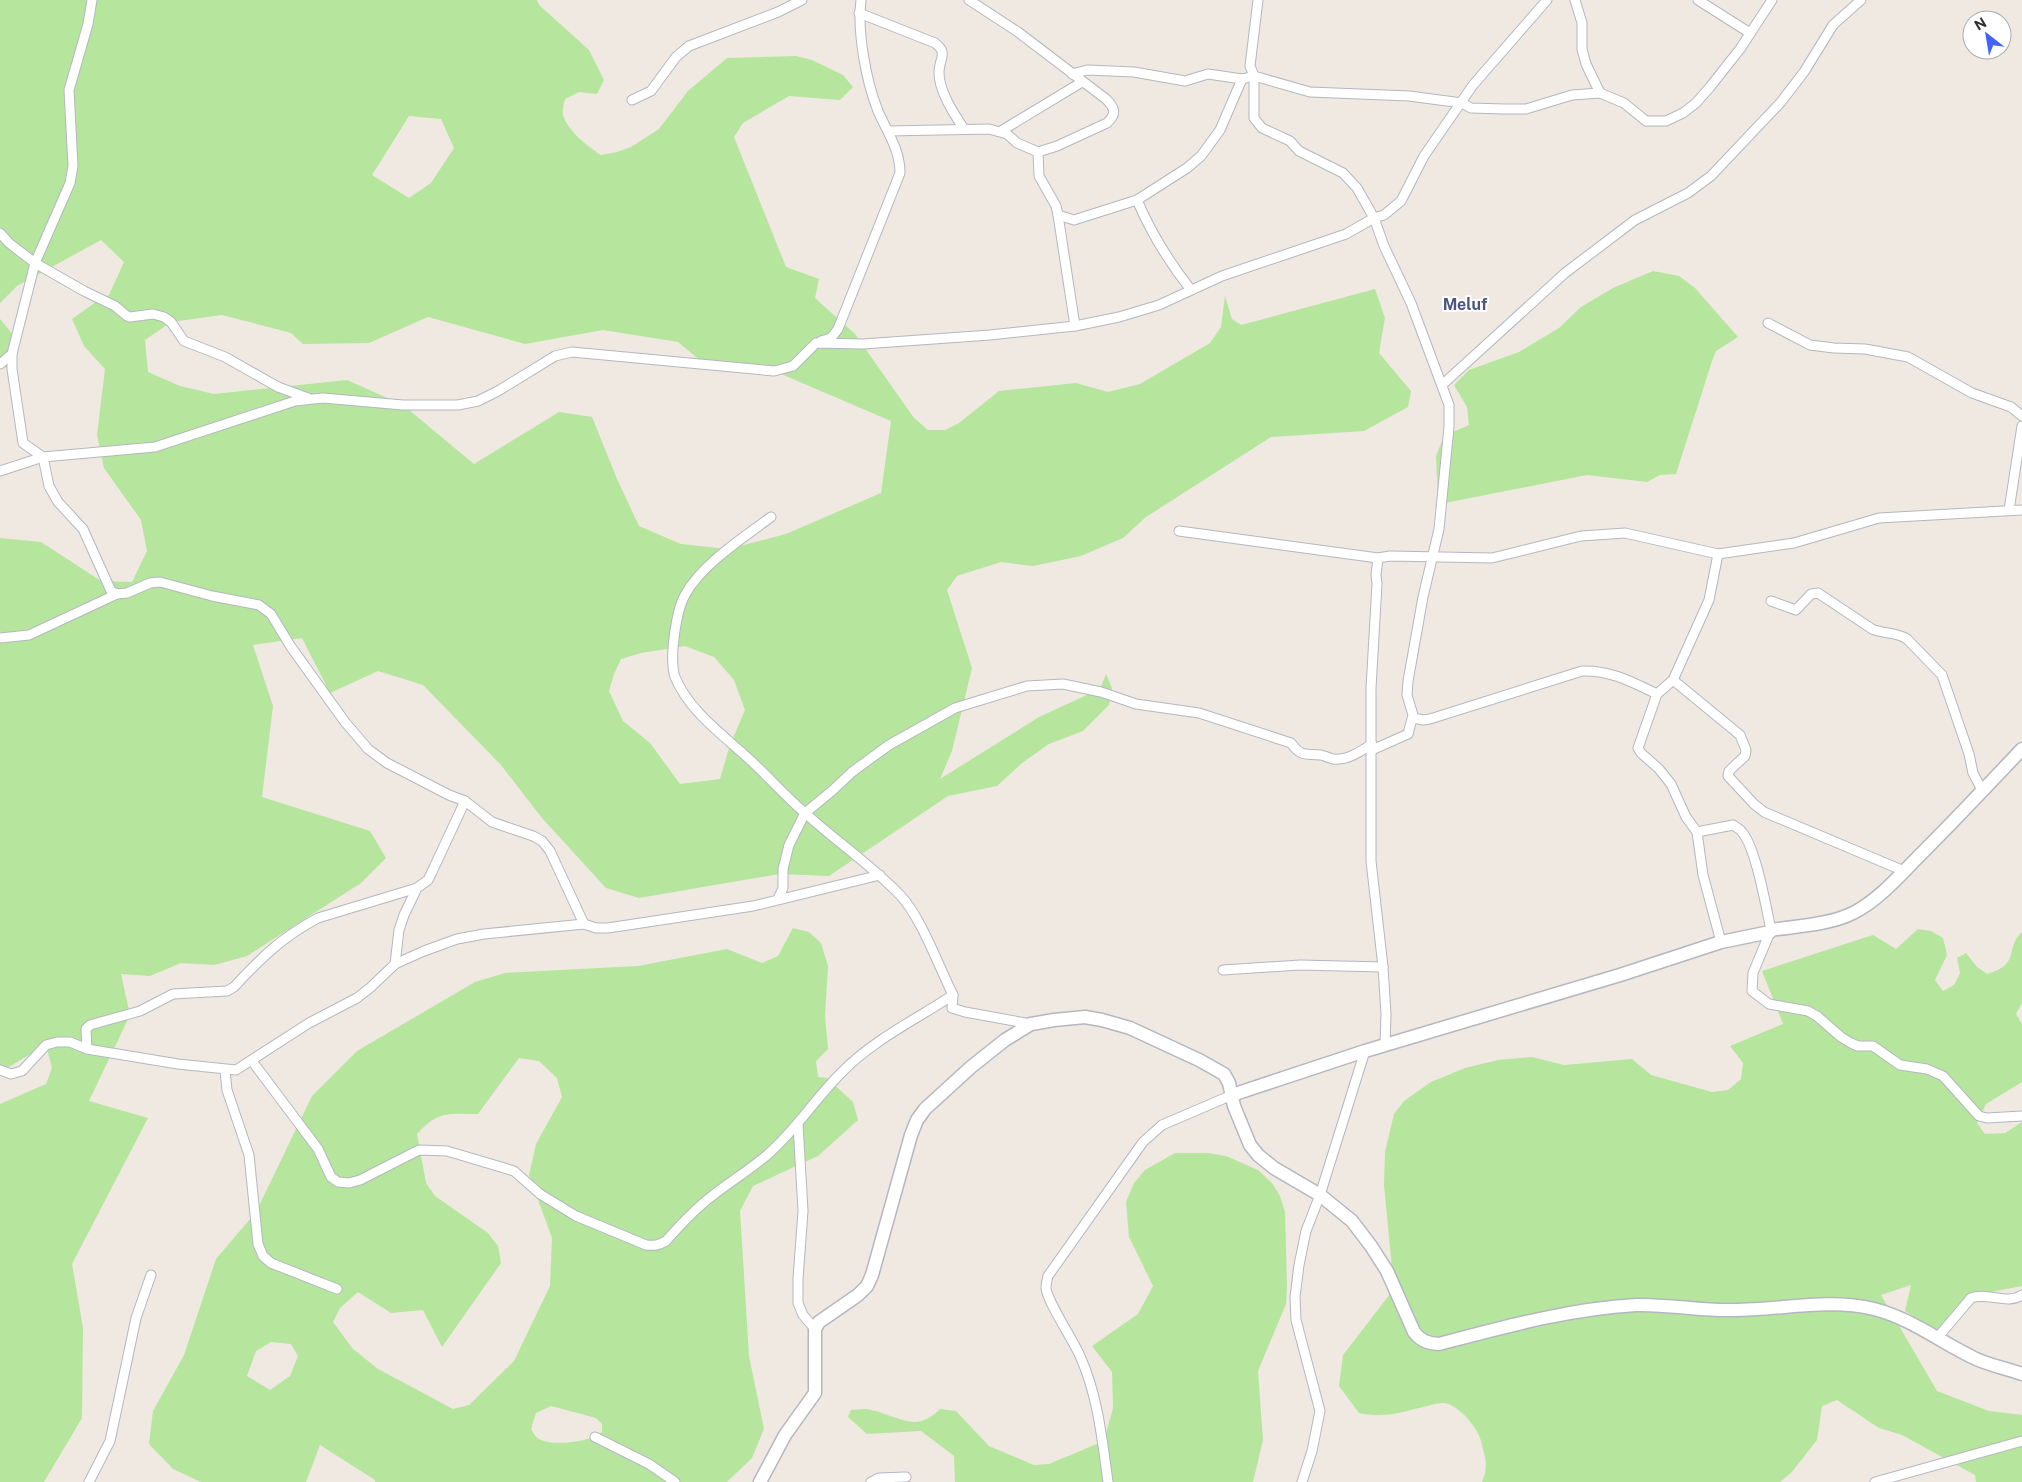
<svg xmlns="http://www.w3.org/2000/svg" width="2022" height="1482" viewBox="0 0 2022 1482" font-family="'Public Sans',sans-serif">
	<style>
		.green { fill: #b6e59e; fill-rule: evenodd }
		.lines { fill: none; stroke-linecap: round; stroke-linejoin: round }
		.street-casing { stroke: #b4b7c1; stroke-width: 11 }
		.secondary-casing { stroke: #b4b7c1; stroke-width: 15 }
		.street { stroke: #fff; stroke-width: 9 }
		.secondary { stroke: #fff; stroke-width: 12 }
		.labels { text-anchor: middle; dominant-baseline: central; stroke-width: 4; stroke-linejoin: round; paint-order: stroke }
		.quarter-label { font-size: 16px; font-weight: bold; fill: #4d5680; stroke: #fff }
	</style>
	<rect width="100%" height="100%" fill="#efe9e1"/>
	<g class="green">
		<path d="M0,0H537L539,5L589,50L604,80L597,94L579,92L565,99C564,103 562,110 563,115C567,130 588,147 601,155L617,152L631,147L659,129L688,91L727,58L796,56L812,60L843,75L853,87L840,100L789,96L743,123L734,137L786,267L819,279L815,298L855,334L914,418L928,430H945L959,423L999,391L1076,383L1108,392L1140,384L1210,343L1221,327L1225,296L1232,319L1241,325L1375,289L1385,318L1379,353L1411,391L1408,407L1364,431L1271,437L1146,517L1123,538L1081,556L1033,566L1001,562L957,576L947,590L972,668L952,751L940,779L1039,717L1100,689L1106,674L1112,688L1109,705L1083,731L1049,744L1022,763L997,786L948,796L829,876L779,874L639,898L606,888L542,818L501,765L423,685L378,671L330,693L302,638L253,645L273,706L262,797L370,831L386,858L361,883L247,956L214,965L181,963L150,976L121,974L130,1015L89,1101L148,1118L72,1264L83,1328L82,1418L44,1482H0V1104L46,1084L52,1068L46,1045L7,1068L0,1066V538L41,542L101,581L132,582L147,551L141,520L104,468L97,435L105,369L84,346L72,319L100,299L109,295L124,262L101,240L17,286L0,303ZM409,116L441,119L454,148L431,183L409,198L372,175ZM222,315L291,333L303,344L369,343L428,317L525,344L603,330L678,342L702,362L774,371L891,421L881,493L786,534L728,549L681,544L639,526L617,479L592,417L559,412L474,464L403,405L347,380L214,394L180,386L148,372L145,340L171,322ZM685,646L714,657L734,680L745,710L730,745L720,779L680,784L650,743L623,721L609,691L614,674L621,659L641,653Z"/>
		<polygon points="1653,271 1679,276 1695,288 1738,337 1716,351 1712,361 1676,474 1660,475 1647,482 1587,475 1435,505 1438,500 1436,456 1444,436 1469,425 1467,407 1454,385 1469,370 1519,352 1559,328 1581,307 1613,288"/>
		<polygon points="0,319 15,337 12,369 0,366"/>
		<path d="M793,928L809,932L821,943L828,966L825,1016L828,1049L816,1061L818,1077L827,1078L853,1102L858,1120L818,1156L753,1186L740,1211L749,1356L764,1429L752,1458L727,1482H375V1480L320,1445L306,1482H201L173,1469L149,1444L153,1411L184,1355L216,1259L256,1212L312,1096L357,1051L475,982L505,973L638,966L727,949L762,963L778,956ZM519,1058L539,1061L557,1078L562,1097L536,1144L529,1175L552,1238L550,1286L514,1361L469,1405L453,1409L378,1369L353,1349L333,1322L340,1308L358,1292L391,1313L423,1310L442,1347L501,1263L498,1246L488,1233L435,1196L426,1183L417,1134C439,1110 448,1114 478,1114ZM271,1342L291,1344L298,1356L290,1376L270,1390L247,1376L256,1351ZM551,1406L596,1418L602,1424V1432C590,1442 556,1446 541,1440C536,1438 534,1434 531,1429L536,1413Z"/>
		<path d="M1918,929L1931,931L1943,938L1947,955L1935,980L1943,991L1954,985L1960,973L1957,958L1966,953L1977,967L1987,974C2022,964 2004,948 2022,932V1003L2016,1014L2022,1024V1082L1986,1104L1977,1123L1985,1134L2005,1133L2022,1122V1286L1975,1295L1941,1333L1905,1311L1911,1285L1881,1295L1937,1391L1989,1411L2022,1415V1482H1976L1975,1475L1902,1435L1879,1428L1837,1400L1822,1406L1817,1440L1791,1473L1780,1482H1482C1489,1467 1485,1457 1481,1441C1478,1428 1457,1402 1442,1403C1436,1403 1429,1406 1423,1407C1399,1413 1383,1418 1359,1413L1339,1386L1343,1355L1394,1289L1384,1185L1385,1152L1394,1114L1404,1101L1431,1082L1465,1068L1498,1060L1532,1057L1564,1065L1632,1059L1651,1075L1712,1092L1728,1090L1741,1079L1743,1063L1730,1046L1783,1024L1762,971L1873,935L1896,949Z"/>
		<path d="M1175,1153H1208L1226,1156L1258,1170L1272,1183L1280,1196L1285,1212L1287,1286L1286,1304L1258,1371L1263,1440L1253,1482H955L954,1456L921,1431L867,1434L848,1417L851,1410C857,1410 865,1408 871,1410C899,1416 916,1434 940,1409L956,1411L989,1446L1034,1465L1049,1464L1104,1441L1113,1408L1112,1372L1092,1346L1138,1314L1153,1286L1129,1237L1126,1202L1134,1183L1145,1170Z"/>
	</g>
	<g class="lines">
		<g class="street-casing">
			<g id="street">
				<polyline points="92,0 88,24 69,90 73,166 70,183 35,263 12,354 12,369 23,443 43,457 49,486 58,502 83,529 111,591 117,594 127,593 150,583 160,582 212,596 259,605 271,614 291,647 345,722 368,749 387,763 449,795 465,801 492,822 533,836 542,841 550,851 584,924"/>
				<polyline points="1258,0 1250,66 1254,76 1254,118 1262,128 1290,141 1299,151 1343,173 1357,188 1374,218 1384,246 1411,303 1449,405 1449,427 1439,529 1423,597 1408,681 1407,695 1413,715 1408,734 1372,750"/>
				<polyline points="1575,0 1582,23 1582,49 1586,64 1600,93"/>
				<polyline points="1698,0 1750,33"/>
				<path d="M859,13L935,43C948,53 940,57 939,71C938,90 954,114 964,129"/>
				<polyline points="1072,74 1087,70 1134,72 1185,81 1208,74 1242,79 1254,76 1310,92 1409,96 1462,103 1471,108 1504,109 1526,109 1572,95 1600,93 1624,103 1646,121 1666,121 1683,113 1696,103 1710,87 1740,49 1772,0"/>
				<polyline points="632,100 651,91 676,57 689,46 778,12 802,0"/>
				<path d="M888,131L989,129L1007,134L1017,143L1038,152L1057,146L1107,123C1117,114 1115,108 1106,99L1018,32L969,0"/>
				<polyline points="1001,131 1082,82"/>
				<polyline points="1038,152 1039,176 1056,206 1058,215 1075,326"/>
				<path d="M1137,200C1151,233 1169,262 1191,290"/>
				<polyline points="1058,215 1074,220 1137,200 1187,168 1201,156 1220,130 1242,79"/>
				<polyline points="0,233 9,243 35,263 84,291 115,306 127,316 130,317 153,314 164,317 171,322 184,341 225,357 278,387 308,398"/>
				<polyline points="1768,323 1810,345 1834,348 1865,349 1908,357 1972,393 2011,407 2022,416"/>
				<path d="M821,341L831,338L838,329L900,173C900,149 887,132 878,111C866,81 857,32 861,0"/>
				<polyline points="0,364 12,354"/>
				<polyline points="1442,385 1565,273 1635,220 1688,193 1711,176 1781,102 1804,72 1833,25 1861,0"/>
				<polyline points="0,471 43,457 155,447 295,401 323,398 403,405 458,405 478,401 498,391 555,356 572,352 774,371 793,366 816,343 863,344 990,335 1075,326 1119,317 1159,305 1222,276 1346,234 1374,218 1384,215 1401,201 1424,156 1473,85 1547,0"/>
				<polyline points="2009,510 2022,426"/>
				<path d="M771,517C744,537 701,565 685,595C676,611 669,659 675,677C689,711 722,734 748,758C768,776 785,796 805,813C836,841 871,865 900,895C921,917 939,967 953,995L952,1008L965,1012L1031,1024"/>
				<polyline points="1179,531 1378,558 1390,556 1492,558 1581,536 1625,533 1718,554 1794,543 1879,518 2022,510"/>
				<polyline points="1718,554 1709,600 1673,680 1657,694 1638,748 1641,753 1659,769 1671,784 1686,817 1697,832 1703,875 1721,942"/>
				<polyline points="1378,558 1376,575 1377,584 1371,688 1371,861 1383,967 1386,1014 1385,1044"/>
				<path d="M1771,601L1796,610L1811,594L1818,593L1872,629C1883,634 1897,632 1907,639L1942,675L1969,754L1973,773L1983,792"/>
				<polyline points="0,638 29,635 117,594"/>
				<polyline points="1673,680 1740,735 1746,750 1745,756 1729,771 1728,776 1754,804 1764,812 1904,871"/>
				<path d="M1413,718L1423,720L1430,719L1582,671C1610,670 1632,682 1657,694"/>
				<path d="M1697,832L1733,825C1736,827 1740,829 1742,832C1756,848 1766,907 1771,930"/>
				<path d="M778,899L783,888V869L789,845L805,813L833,790L852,772L889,745L955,708L1027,686L1063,684L1101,692L1136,704L1199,713L1291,743C1302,758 1306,753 1321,755C1325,756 1329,758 1333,759C1347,761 1361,751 1372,744"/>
				<polyline points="1770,932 1753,973 1752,991 1769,1004 1808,1011 1817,1016 1841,1037 1851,1043 1858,1046 1873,1046 1900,1065 1927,1069 1943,1076 1979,1116 1987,1118 2022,1116"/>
				<polyline points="395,964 399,930 404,915 417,888 428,880 431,874 465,801"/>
				<polyline points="1223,970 1300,965 1383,967"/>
				<path d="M87,1049L86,1029L90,1025L140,1011L173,994L227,991L234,987C261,958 282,937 318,918L417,888"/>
				<path d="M252,1061L318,1149L331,1177L338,1182L349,1183L360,1180L419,1150L447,1151L514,1171L540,1194L576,1216L646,1245C655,1246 659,1245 666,1241C680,1225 695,1209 712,1196C730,1182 749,1170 767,1155C795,1131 815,1099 841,1073C873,1040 915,1020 953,995"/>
				<polyline points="0,1070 11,1074 22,1071 46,1045 57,1042 70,1042 87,1049 178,1064 236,1070 309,1023 357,998 371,987 395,964 424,951 457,939 484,934 584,924 596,928 608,928 753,906 880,875"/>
				<polyline points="225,1070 227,1090 249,1155 258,1244 263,1256 271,1263 337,1289"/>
				<polyline points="798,1124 803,1211 798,1279 798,1303 803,1315 815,1329"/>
				<path d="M1938,1337L1971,1298C1987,1292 2008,1305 2022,1295"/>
				<polyline points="595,1437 649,1464 675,1482"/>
				<polyline points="89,1482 110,1441 136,1318 151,1275"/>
				<polyline points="871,1482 879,1478 906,1477"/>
				<path d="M1108,1482C1102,1439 1098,1396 1080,1356C1073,1340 1047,1301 1046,1288C1046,1284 1047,1280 1048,1276L1143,1142L1162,1125L1232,1095"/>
				<polyline points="1302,1482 1312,1451 1320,1411 1296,1320 1295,1297 1299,1265 1306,1231 1320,1195 1365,1051"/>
				<polyline points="1875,1482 2022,1441"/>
			</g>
		</g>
		<g class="secondary-casing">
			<g id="secondary">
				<path d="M1232,1095L1365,1051L1620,975L1721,942L1770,932L1771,930C1797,926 1829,925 1853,913C1879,900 1901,874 1922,853C1956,819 1989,784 2022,749"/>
				<path d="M760,1482L785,1435L815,1393V1329L819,1322L858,1295L867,1286L872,1275L911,1135L917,1120L925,1109L971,1067L1005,1040L1031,1024L1054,1020L1085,1017L1102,1020L1130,1028L1199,1060L1224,1074L1229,1083L1234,1106L1250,1145L1258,1155L1274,1168L1320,1195L1352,1221L1371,1246L1387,1271L1414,1332C1421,1341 1427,1343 1439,1344C1504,1327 1568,1309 1636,1305C1668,1304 1701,1311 1734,1310C1780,1310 1828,1298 1874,1309C1910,1318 1939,1341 1972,1357C1987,1365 2006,1368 2022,1374"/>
			</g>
		</g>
		<use href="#street" class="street"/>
		<use href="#secondary" class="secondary"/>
	</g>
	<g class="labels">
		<g class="quarter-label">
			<text x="1465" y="304">Meluf</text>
		</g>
	</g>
	<g transform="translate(1987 35) rotate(329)"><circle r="24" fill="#ffffff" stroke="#ababab"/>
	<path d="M0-4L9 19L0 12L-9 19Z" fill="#4264fb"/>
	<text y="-8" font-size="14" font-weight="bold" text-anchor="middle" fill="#2e2e2e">N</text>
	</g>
</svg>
